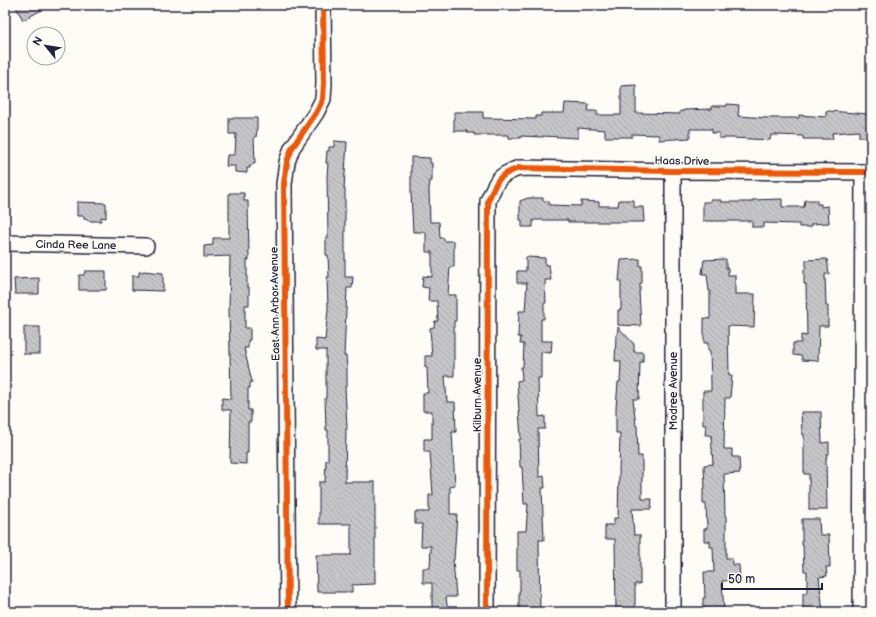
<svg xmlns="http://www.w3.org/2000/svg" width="876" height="617" viewBox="0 0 876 617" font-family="'Balsamiq Sans',sans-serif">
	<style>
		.building { fill: url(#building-back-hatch); stroke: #22223b }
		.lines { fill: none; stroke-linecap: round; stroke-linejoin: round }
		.minor-casing { stroke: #22223b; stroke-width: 18 }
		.minor { stroke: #fdfcf7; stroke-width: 15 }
		.cycleway-casing { stroke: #fdfcf7; stroke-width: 8 }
		.cycleway { stroke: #e8590c; stroke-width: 6 }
		.labels { text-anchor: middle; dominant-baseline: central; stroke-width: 3; stroke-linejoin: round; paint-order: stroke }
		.street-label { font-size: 11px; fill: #22223b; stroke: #fdfcf7 }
	</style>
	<defs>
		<pattern id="building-back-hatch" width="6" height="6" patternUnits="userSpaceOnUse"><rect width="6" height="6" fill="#c6c6c8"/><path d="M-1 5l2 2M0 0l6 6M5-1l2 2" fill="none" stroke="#aaaaad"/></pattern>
	</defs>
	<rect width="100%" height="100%" fill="#fdfcf7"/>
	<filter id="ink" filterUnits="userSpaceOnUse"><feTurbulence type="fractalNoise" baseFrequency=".025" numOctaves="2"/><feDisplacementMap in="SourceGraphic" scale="8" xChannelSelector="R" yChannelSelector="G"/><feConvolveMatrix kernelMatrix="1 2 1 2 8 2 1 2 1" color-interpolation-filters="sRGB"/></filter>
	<g filter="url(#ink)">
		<g class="building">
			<polygon points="15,5 51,5 23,20"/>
			<polygon points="636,85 636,113 680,114 680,111 684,111 684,110 712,109 712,106 727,106 727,104 739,105 738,116 767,118 799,118 799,115 826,117 826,112 829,111 868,114 868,118 871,118 871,137 859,137 859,131 832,133 833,139 803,139 803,136 777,135 771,135 770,140 732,138 719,138 719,133 712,133 712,129 690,129 690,138 659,140 659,135 632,134 632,137 605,137 605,130 578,128 578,138 543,136 543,137 521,136 521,138 509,138 509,135 474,135 474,133 467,133 467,131 454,131 454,112 483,112 483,118 536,119 536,116 541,116 541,113 564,113 565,103 589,104 588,111 597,111 597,115 621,115 621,86"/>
			<polygon points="229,118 257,118 257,131 256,137 254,137 255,163 254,162 253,165 250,165 250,168 247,168 247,173 235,172 235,166 226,166 227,155 235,155 236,134 229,134"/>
			<polygon points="334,141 347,142 344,189 345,189 345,277 353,277 352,288 347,288 344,356 346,356 347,368 347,386 345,386 347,429 346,429 345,482 375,482 375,584 352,585 352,592 317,592 316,555 351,555 351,524 319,524 319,482 325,482 326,460 328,460 328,430 326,430 325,398 326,398 326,350 316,350 316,339 325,340 328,309 327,277 329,277 328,255 326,255 326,237 328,237 327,176 328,163 326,163 327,151 329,151 329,147 334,147"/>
			<polygon points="411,157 430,158 430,163 432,163 432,181 430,181 429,190 430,222 439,222 440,238 444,238 444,241 454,241 454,267 450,267 448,295 456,295 456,321 454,321 454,376 445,376 447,402 455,402 456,432 452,432 455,486 450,487 450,514 457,514 454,560 453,560 456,597 446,597 448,612 432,612 432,583 423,583 423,568 430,568 431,546 421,546 422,524 415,524 415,512 429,512 429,495 433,495 430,452 424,452 424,439 432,439 432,411 423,411 423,393 428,393 427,368 425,367 425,356 432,356 430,328 434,327 435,321 438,321 437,301 428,301 429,288 422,287 423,276 432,277 432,252 426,252 426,232 413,232 411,193"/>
			<polygon points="229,193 244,193 244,201 248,201 249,260 247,260 247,287 249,287 249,305 245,305 245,328 250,328 250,340 248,340 248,348 244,348 252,382 250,383 250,388 248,388 248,410 251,410 251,422 248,422 248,453 246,453 246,464 230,463 231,410 222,410 222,398 231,399 229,309 230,256 204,257 204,246 213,245 213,238 229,238"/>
			<polygon points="528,198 543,198 543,201 549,201 549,205 581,206 581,201 599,202 599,206 618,206 619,200 634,200 634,207 643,207 644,222 568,222 568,220 533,220 533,227 522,227 522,220 520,220 520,201"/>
			<polygon points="782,199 782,207 804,207 805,200 817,200 817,204 821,204 821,207 828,206 829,223 811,224 811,227 799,227 799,224 764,223 764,227 752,227 752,221 703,221 703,202 710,202 710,200 721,200 721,202 752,202 752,200"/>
			<polygon points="77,202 106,203 106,218 101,217 101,221 89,221 89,220 84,219 84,216 77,216"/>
			<polygon points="526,257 545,258 545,265 549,265 551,280 545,280 546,303 544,303 544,319 541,319 541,341 552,341 551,353 541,352 541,378 538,378 539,417 545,416 545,429 538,429 539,477 544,476 545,488 542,488 544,540 539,540 540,612 519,612 519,591 520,591 520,570 517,570 517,531 526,531 528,504 524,504 522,467 520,467 519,439 521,439 517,381 522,380 521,367 523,367 524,344 520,344 521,337 518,337 519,311 525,311 527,283 517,283 517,271 526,271"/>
			<polygon points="640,259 640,266 642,266 642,283 640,284 640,291 639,291 641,326 618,325 618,310 621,310 621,281 619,281 621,260"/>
			<polygon points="726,259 726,268 728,268 728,275 735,275 735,294 755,294 754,327 728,326 729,375 732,375 730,398 725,398 724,449 732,449 732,457 739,457 740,473 724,474 725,516 726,516 726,558 732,558 732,565 739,565 740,580 722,581 724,612 706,612 706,608 703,608 703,598 705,598 704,572 714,572 713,547 710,547 710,541 704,541 704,529 707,529 706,504 703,504 703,488 705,488 704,465 713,464 711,435 705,435 706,425 703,425 703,391 711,391 711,383 710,351 708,351 708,343 704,343 704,318 710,319 710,291 709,291 707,274 702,274 704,260"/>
			<polygon points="827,259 829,274 825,274 826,306 828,306 828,326 819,326 818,361 802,360 802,356 793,355 793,343 801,343 801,335 807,336 806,284 804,284 804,269 806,269 806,260"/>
			<polygon points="85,271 106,271 106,290 79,290 79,275 84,275"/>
			<polygon points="143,271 163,273 163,291 132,290 132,276 139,276 139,272 143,272"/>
			<polygon points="39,278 39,294 15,294 14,279"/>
			<rect x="24" y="327" width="16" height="27"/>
			<polygon points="618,327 634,344 634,352 643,352 643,362 640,362 639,399 633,399 636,426 637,426 638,456 642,456 642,499 652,499 651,509 632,509 634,535 640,535 640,584 635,584 635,612 616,612 615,539 605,539 605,525 614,525 614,518 618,518 620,433 616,433 616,408 618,382 620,382 621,361 615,361 616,335 617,335"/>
			<polygon points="801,412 821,412 822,443 829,442 829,454 827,454 826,460 827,510 809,510 809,474 804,474 804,434 802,434"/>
			<polygon points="802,519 819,519 820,535 829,535 830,567 826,567 827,576 819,577 823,612 803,612 803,593 807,593 807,571 804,571 803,545 802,545"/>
		</g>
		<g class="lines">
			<g class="minor-casing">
				<g id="minor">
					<polyline points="673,171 673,612"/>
					<polyline points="5,243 146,246"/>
					<polyline points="288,612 284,184 287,162 292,148 316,113 323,99 324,83 323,5"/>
					<path d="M487,612L488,201C497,180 497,176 519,168L673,171L871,172"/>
					<polyline points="861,612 863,172"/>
				</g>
			</g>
			<use href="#minor" class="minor"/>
			<g class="cycleway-casing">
				<g id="cycleway">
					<polyline points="288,612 284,184 287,162 292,148 316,113 323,99 324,83 323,5"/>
					<path d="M487,612L488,201C497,180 497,176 519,168L673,171L871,172"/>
				</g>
			</g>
			<use href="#cycleway" class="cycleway"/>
		</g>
	</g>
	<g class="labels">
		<g class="street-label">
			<text transform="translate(682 161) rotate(1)">Haas Drive</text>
			<text transform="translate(76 245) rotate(1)">Cinda Ree Lane</text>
			<text transform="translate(275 304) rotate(-91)">East Ann Arbor Avenue</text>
			<text transform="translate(673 391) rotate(-90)">Modree Avenue</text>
			<text transform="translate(477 395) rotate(-90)">Kilburn Avenue</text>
		</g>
	</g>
	<rect width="876" height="617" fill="none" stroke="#fdfcf7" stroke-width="20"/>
	<rect x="10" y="10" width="856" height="597" fill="none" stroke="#22223b" stroke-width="1.5" filter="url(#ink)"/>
	<g transform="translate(46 46) rotate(300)"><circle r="19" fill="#fdfcf7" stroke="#a5a5ac"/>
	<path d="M0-3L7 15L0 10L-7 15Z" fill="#22223b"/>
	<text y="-6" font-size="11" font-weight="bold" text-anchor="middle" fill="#22223b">N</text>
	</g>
	<path d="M722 583v6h100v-6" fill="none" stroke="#22223b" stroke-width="2"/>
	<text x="728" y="583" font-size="12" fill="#22223b" stroke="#fdfcf7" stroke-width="3" paint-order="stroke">50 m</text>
</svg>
